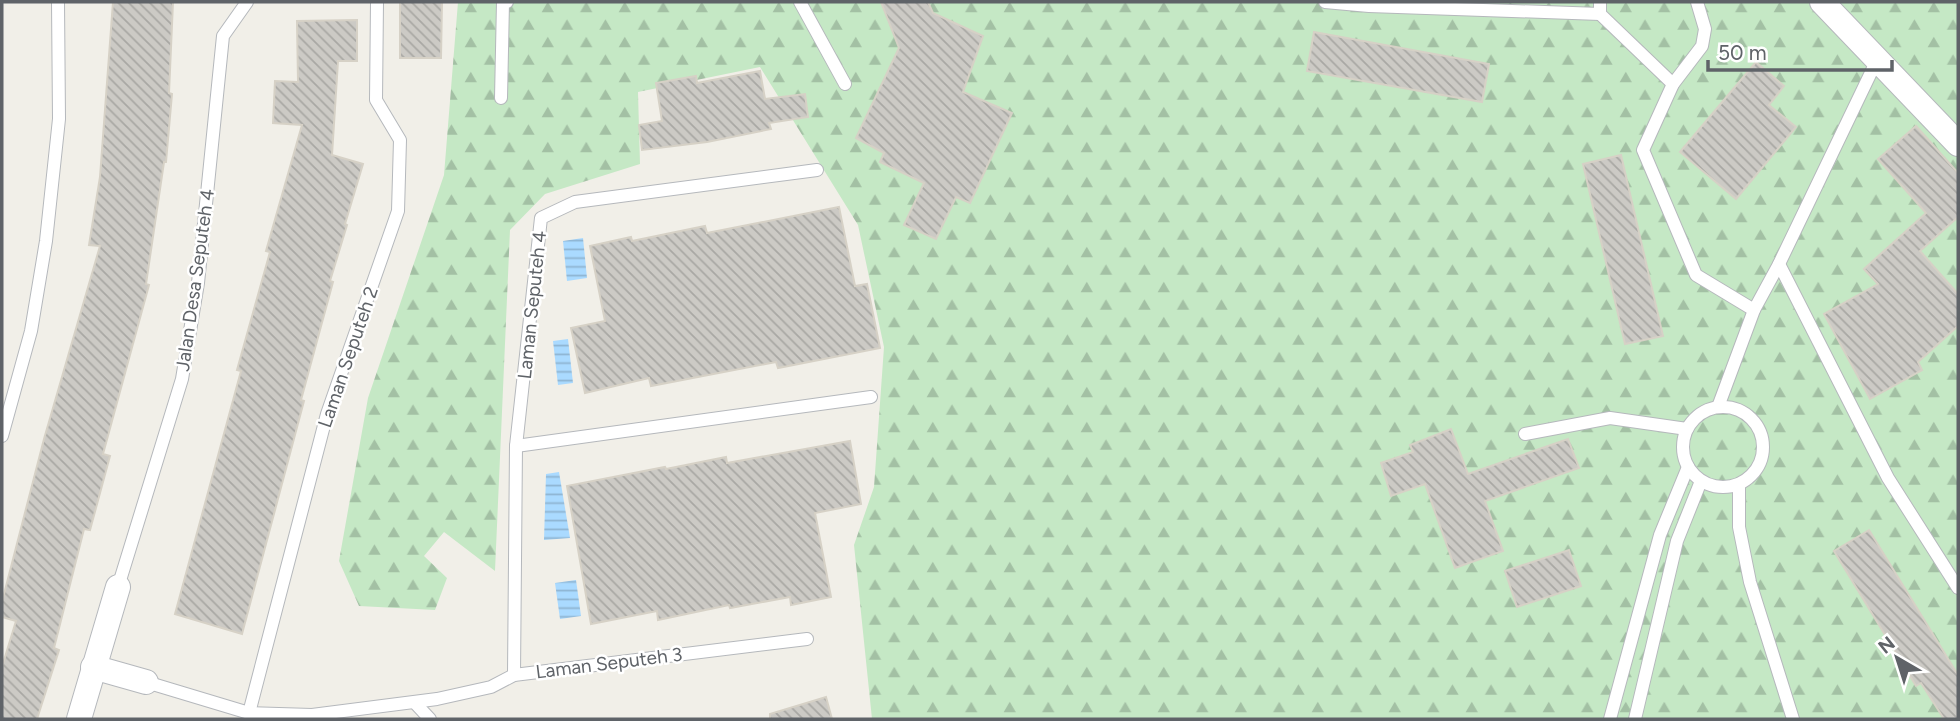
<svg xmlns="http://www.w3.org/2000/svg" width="1960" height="721" viewBox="0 0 1960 721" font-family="Figtree,sans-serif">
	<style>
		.forest { fill: url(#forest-firs) }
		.water { fill: url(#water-rules) }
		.building { fill: url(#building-back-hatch); stroke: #d6d1c6; stroke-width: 2 }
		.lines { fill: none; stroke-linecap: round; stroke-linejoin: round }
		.lane-casing { stroke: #b5b8bc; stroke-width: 14 }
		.street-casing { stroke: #b5b8bc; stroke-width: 26 }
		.lane { stroke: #fff; stroke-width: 12 }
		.street { stroke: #fff; stroke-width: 24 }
		.labels { text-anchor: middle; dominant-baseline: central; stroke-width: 5; stroke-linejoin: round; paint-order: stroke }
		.street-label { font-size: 19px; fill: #5f6368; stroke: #fff }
	</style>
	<defs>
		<pattern id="forest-firs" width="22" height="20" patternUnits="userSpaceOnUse" patternTransform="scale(1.75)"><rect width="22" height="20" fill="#c5e8c5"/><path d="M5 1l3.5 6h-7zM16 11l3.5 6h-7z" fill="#a3c0a4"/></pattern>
		<pattern id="water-rules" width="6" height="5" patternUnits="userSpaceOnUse" patternTransform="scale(1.75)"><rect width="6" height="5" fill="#aadaff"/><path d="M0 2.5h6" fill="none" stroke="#8eb4d2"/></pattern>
		<pattern id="building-back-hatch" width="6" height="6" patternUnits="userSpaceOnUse" patternTransform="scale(1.75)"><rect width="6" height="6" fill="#cccac5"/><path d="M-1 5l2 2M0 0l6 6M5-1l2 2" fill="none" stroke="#a9a8a4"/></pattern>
	</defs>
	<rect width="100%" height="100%" fill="#f1efe8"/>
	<polygon class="forest" points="458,2 1958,2 1958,719 872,719 854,545 874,487 884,347 858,225 760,67 638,92 640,164 545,194 510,230 495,571 444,532 424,556 447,578 435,610 359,606 339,561 368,398 444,175"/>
	<g class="water">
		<polygon points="583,238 587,278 567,281 563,241"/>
		<polygon points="568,339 573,383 558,385 553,341"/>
		<polygon points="559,472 570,538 544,540 546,474"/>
		<polygon points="576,580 581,616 560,619 555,583"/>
	</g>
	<g class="building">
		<polygon points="113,2 173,2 169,93 172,94 166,162 164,162 146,284 149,285 103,454 110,456 90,530 84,529 54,648 59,650 37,719 2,719 2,667 16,621 2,617 2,602 44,439 100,246 89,245 100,177"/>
		<polygon points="400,2 442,2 441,58 400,58"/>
		<polygon points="881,2 928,2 933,13 983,36 963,92 1012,113 970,203 956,197 936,239 904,225 924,183 880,162 884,153 856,138 899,48"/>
		<polygon points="357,20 357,61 338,61 332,155 363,164 345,224 347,225 330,281 333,282 301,400 304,401 242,634 175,614 241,371 237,370 270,252 266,251 302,125 273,123 275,81 298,82 297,21"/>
		<polygon points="1314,32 1489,64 1482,102 1307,71"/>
		<polygon points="1756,62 1784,86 1769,105 1796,127 1736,199 1680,152"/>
		<polygon points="760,71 765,99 805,94 808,117 769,123 771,129 707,142 642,150 639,125 662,121 656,83 696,76 697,83"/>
		<polygon points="1916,126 1958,173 1958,217 1920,251 1958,294 1958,326 1918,362 1922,370 1870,399 1824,314 1878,284 1864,269 1926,213 1878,159"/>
		<polygon points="1621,155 1663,336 1625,344 1583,164"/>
		<polygon points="839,207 855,286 867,284 880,348 778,368 776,362 651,386 649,378 585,393 571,328 605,321 590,246 631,237 632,241 705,226 707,233"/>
		<polygon points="1451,429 1468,474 1568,439 1579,468 1485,501 1503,551 1455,568 1425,484 1391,496 1381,463 1413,452 1410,445"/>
		<polygon points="850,441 861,504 815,513 831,597 791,605 790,597 730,608 729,605 658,620 657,611 591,624 567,486 665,467 666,469 726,457 727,463"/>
		<polygon points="1869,530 1958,675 1958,719 1944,719 1921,683 1916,686 1834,551"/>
		<polygon points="1569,550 1581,586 1517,607 1505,571"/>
		<polygon points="826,697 832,719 770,719 770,714"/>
	</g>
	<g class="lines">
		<g class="lane-casing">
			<g id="lane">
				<polyline points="800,2 845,84"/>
				<polyline points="1325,2 1369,6 1600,14"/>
				<polyline points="1600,2 1600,14 1673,84"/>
				<polyline points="1697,2 1705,29 1702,46 1673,84 1643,150 1696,275 1754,310"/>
				<polyline points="501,98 503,2 507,2"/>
				<polyline points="1779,264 1888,478 1958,588"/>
				<polyline points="1718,407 1754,310 1779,264 1877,60"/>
				<circle cx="1723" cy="447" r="40"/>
				<polyline points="1525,434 1610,418 1687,429"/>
				<polyline points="2,436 31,331 46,241 59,119 58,2"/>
				<polyline points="516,446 871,397"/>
				<polyline points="1739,484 1739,527 1750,582 1793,719"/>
				<polyline points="118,587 182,379 198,283 223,36 247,2"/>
				<polyline points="514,675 516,446 541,218 575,202 817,170"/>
				<polyline points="146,682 249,713 312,715 437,699 491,687 514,675 807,639"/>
				<polyline points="415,703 430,719"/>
				<polyline points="249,713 327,414 398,211 400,140 376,100 377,2"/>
				<polyline points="1610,719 1660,535 1688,467"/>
				<polyline points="1635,719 1677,541 1701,481"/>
			</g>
		</g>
		<g class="street-casing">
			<g id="street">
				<polyline points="1822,2 1958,144"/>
				<polyline points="93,667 146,682"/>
				<polyline points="79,719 118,587"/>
			</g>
		</g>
		<use href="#lane" class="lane"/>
		<use href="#street" class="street"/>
	</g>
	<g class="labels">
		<g class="street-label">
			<text transform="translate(195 280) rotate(-82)">Jalan Desa Seputeh 4</text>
			<text transform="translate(532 305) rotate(-84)">Laman Seputeh 4</text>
			<text transform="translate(348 357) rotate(-71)">Laman Seputeh 2</text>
			<text transform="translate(609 663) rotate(-7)">Laman Seputeh 3</text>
		</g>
	</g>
	<rect width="1960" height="721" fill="none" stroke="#5f6368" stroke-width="7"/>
	<g transform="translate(1897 658) rotate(321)" stroke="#ffffff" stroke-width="5" paint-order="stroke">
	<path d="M0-5L12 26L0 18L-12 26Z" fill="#5f6368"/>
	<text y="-10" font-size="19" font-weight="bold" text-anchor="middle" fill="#5f6368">N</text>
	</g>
	<path d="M1708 60v10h184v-10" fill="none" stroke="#5f6368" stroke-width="3.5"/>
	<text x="1718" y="60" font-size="21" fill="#5f6368" stroke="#ffffff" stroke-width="5" paint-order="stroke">50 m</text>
</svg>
